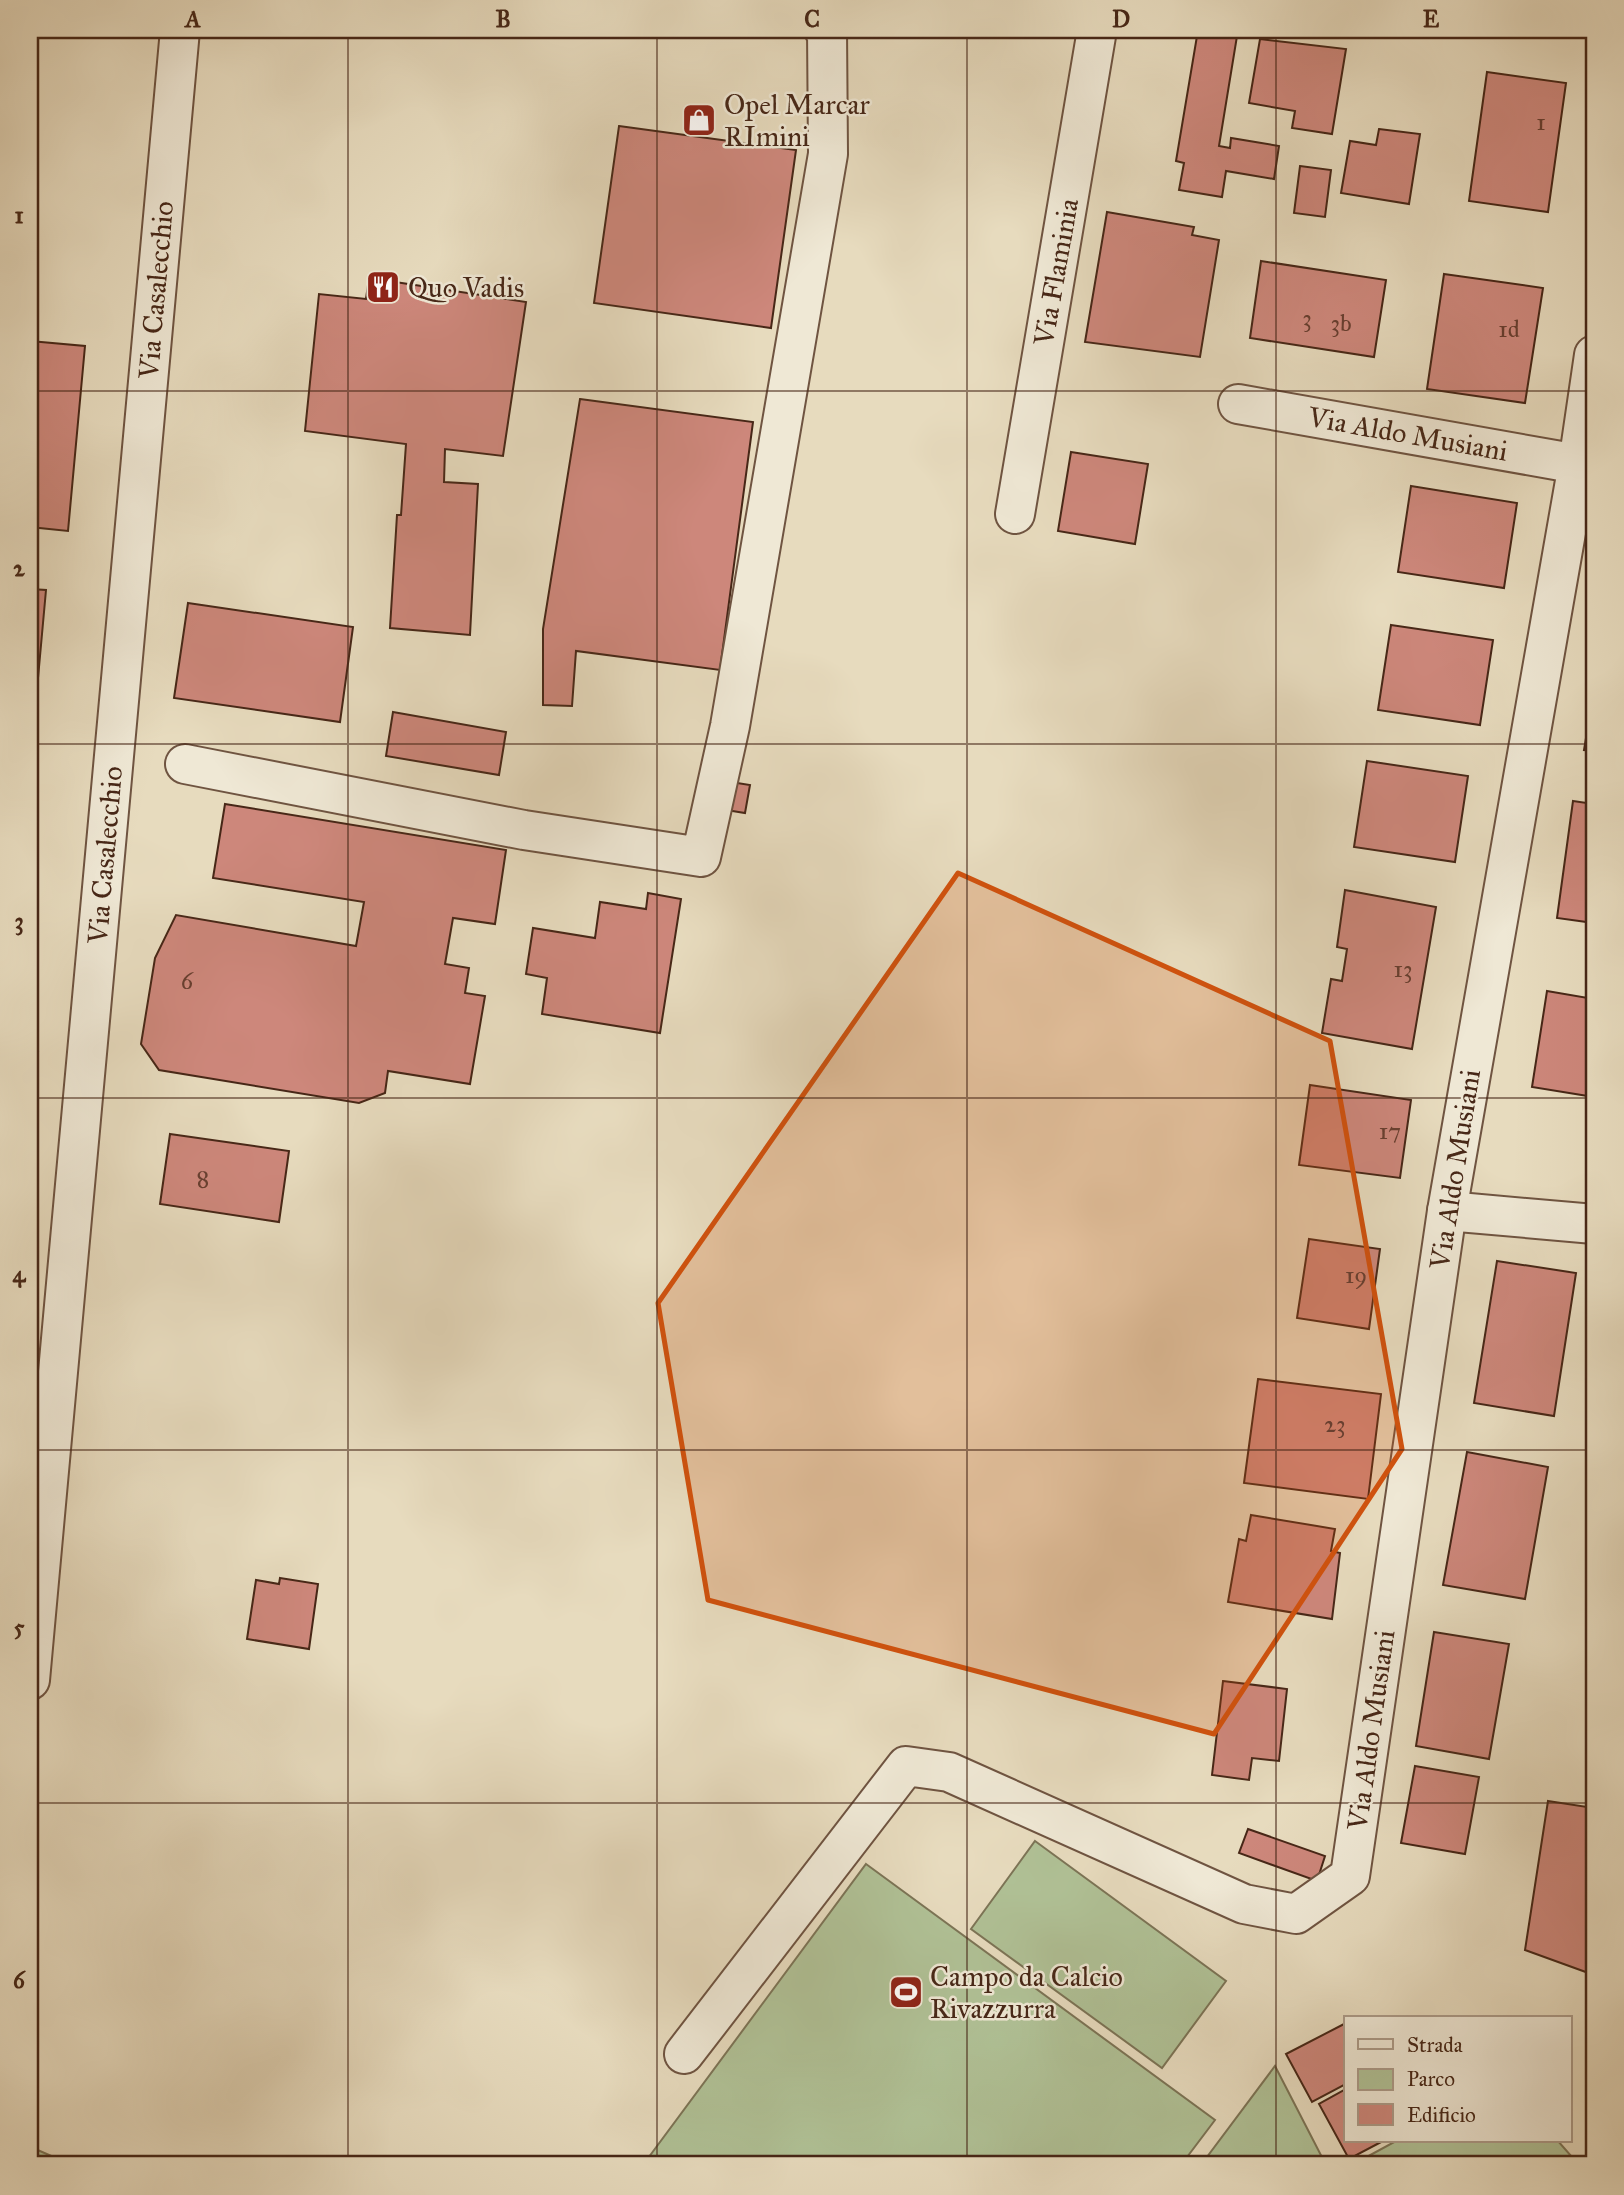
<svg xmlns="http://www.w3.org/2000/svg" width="1624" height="2195" viewBox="0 0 1624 2195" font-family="'IM FELL Great Primer',serif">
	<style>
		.green { fill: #b0c196; stroke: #7c7456; stroke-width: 2 }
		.building { fill: #cd877b; stroke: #472717; stroke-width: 2 }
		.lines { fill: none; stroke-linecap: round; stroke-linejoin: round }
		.minor-casing { stroke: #6f5441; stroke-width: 42 }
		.minor { stroke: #efe8d5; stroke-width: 38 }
		.marked { fill: #d0520e; fill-opacity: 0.2; stroke: #d0520e; stroke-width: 5; stroke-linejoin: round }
		.grid { fill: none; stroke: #472717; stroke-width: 2; stroke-opacity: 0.55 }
		.labels { text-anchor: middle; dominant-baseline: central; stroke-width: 5; stroke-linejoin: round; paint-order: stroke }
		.number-label { font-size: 24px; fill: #683f30 }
		.poi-label { font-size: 28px; fill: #472717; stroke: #efe8d5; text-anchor: start }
		.street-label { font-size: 28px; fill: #472717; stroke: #efe8d5 }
		.neatline { fill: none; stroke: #472717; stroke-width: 2.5 }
		.grid-label { font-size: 23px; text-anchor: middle; font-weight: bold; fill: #472717 }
	</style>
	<rect width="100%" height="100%" fill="#e7dbbe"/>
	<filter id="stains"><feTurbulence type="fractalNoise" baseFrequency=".00286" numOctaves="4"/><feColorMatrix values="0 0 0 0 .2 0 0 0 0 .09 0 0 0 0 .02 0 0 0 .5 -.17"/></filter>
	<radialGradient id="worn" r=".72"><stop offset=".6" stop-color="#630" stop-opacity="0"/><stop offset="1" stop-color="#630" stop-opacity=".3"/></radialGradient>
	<g class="green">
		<polygon points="1035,1841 1226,1981 1162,2068 971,1929"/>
		<polygon points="866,1864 1215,2120 1181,2165 643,2165"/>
		<polygon points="1275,2066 1326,2165 1201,2165"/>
		<polygon points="1396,2141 1558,2141 1579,2165 1352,2165"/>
		<polygon points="33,2148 72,2165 30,2165"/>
	</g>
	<g class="building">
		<polygon points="1198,30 1238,30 1219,146 1230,148 1231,138 1279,146 1274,179 1226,171 1222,197 1179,190 1184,163 1176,161"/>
		<polygon points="1260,39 1346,49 1332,134 1292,128 1295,111 1249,103"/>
		<polygon points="1487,72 1566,83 1548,212 1469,201"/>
		<polygon points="619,126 796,150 771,328 594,303"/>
		<polygon points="1379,129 1420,134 1409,204 1341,193 1350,141 1376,145"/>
		<polygon points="1300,166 1331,170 1325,217 1294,213"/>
		<polygon points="1107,212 1194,227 1192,235 1219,240 1200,357 1085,342"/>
		<polygon points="1261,261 1386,280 1374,357 1250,338"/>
		<polygon points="1444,274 1543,288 1525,403 1427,389"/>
		<polygon points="369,278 526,302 503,456 445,449 444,482 478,484 470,635 390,628 397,515 401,515 406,444 305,431 319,294 366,299"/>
		<polygon points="30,341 85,346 68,531 30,527"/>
		<polygon points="580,399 753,422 720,670 576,651 572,706 543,705 543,629"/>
		<polygon points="1071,452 1148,464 1135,544 1058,531"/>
		<polygon points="1411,486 1517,503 1504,588 1398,572"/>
		<polygon points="30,589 46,590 30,766"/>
		<polygon points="188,603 353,627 340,722 174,698"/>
		<polygon points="1391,625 1493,640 1480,725 1378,710"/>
		<polygon points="1594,690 1594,751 1584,750"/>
		<polygon points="393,712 506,732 499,775 386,756"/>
		<polygon points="1367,761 1468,776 1455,862 1354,847"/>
		<polygon points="731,782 750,785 745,813 726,810"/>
		<polygon points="1573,801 1594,804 1594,923 1557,918"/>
		<polygon points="225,804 506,850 495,924 453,918 445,964 469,968 465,993 485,996 470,1084 388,1071 385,1093 359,1103 159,1070 141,1044 155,958 176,915 356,946 364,902 213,878"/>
		<polygon points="1345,890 1436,907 1412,1049 1322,1033 1331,979 1342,981 1347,949 1337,947"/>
		<polygon points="648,893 681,899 660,1033 542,1014 547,978 526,974 533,928 595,938 600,902 646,909"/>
		<polygon points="1547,991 1594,999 1594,1097 1532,1087"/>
		<polygon points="30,1051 38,1052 36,1079 30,1078"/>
		<polygon points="1310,1085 1411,1100 1400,1178 1299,1165"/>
		<polygon points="170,1134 289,1151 279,1222 160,1204"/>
		<polygon points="1309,1239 1380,1249 1369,1329 1297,1318"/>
		<polygon points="1497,1261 1576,1273 1554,1416 1474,1403"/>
		<polygon points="1258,1379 1381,1394 1368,1499 1244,1483"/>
		<polygon points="1467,1452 1548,1467 1525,1599 1443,1585"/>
		<polygon points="1251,1515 1335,1529 1331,1551 1340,1553 1332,1619 1228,1602 1239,1539 1246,1541"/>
		<polygon points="280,1578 318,1584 309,1649 247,1639 256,1580 279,1584"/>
		<polygon points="1434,1632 1509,1644 1489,1759 1416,1746"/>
		<polygon points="1223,1681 1287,1689 1279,1761 1252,1758 1249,1780 1212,1775"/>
		<polygon points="1415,1766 1479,1777 1465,1854 1401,1843"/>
		<polygon points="1548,1801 1594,1808 1594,1975 1525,1950"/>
		<polygon points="1248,1829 1325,1856 1317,1881 1239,1853"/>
		<polygon points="1346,2023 1346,2084 1312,2102 1286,2054"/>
		<polygon points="1346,2089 1346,2141 1383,2141 1349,2159 1319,2104"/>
	</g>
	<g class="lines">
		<g class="minor-casing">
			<g id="minor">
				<polyline points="1238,404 1578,464"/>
				<polyline points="1015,514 1097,30"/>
				<polyline points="185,764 524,830 701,857 730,726 828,154 827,30 824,30"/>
				<polyline points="1447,1211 1594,1224"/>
				<polyline points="30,1680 180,30"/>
				<polyline points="684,2054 906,1766 949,1772 1244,1904 1296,1914 1350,1876 1447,1211 1578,464 1594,355"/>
			</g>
		</g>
		<use href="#minor" class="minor"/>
	</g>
	<path class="marked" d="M958,873L1330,1041L1402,1449L1214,1734L708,1600L658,1303Z"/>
	<path class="grid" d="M348,30V2165M657,30V2165M967,30V2165M1276,30V2165M30,391H1594M30,744H1594M30,1098H1594M30,1450H1594M30,1803H1594"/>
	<defs>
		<g id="shop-square" transform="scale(1.75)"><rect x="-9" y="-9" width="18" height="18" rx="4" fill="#8f2418" stroke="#efe8d5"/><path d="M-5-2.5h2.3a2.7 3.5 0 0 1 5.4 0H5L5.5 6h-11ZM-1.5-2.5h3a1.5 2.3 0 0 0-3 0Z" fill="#fff"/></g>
		<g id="restaurant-square" transform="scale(1.75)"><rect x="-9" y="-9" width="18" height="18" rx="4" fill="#8f2418" stroke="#efe8d5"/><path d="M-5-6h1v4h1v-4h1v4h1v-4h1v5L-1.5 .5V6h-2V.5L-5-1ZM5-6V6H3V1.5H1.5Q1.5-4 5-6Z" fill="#fff"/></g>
		<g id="stadium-square" transform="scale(1.75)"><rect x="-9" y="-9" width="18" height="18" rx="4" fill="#8f2418" stroke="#efe8d5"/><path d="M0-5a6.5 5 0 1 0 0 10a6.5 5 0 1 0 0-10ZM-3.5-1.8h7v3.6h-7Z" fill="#fff"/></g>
	</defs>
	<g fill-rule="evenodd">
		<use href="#shop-square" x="699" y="120"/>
		<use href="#restaurant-square" x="383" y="287"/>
		<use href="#stadium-square" x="906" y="1992"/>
	</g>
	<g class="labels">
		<g class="number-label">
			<text x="1541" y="122">1</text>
			<text x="1307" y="318">3</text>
			<text x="1341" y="323">3b</text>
			<text x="1509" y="329">1d</text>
			<text x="1403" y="969">13</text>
			<text x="187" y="981">6</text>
			<text x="1390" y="1131">17</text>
			<text x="203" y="1179">8</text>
			<text x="1356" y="1275">19</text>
			<text x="1335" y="1424">23</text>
		</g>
		<g class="poi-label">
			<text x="724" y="104">Opel Marcar<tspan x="724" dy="32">RImini</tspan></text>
			<text x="408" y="287">Quo Vadis</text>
			<text x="930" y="1976">Campo da Calcio<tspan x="930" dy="32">Rivazzurra</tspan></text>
		</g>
		<g class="street-label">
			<text transform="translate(1056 272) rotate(-80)">Via Flaminia</text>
			<text transform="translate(156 290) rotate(-85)">Via Casalecchio</text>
			<text transform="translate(1408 434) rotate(10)">Via Aldo Musiani</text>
			<text transform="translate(105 855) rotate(-85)">Via Casalecchio</text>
			<text transform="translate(1455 1169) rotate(-81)">Via Aldo Musiani</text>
			<text transform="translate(1371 1730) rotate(-82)">Via Aldo Musiani</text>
		</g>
	</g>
	<rect width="1624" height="2195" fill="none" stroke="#e7dbbe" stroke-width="77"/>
	<rect x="1344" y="2016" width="228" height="126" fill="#efe8d5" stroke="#ac9b89" stroke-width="2"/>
	<rect x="1358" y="2039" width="35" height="10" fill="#efe8d5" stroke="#ac9b89" stroke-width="2"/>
	<text x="1407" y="2052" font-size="21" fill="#472717">Strada</text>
	<rect x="1358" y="2069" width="35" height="21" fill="#b0c196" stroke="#ac9b89" stroke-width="2"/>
	<text x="1407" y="2086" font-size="21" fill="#472717">Parco</text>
	<rect x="1358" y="2104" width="35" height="21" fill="#cd877b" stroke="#ac9b89" stroke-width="2"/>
	<text x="1407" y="2122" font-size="21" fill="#472717">Edificio</text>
	<rect x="38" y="38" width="1548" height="2118" class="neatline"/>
	<g class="grid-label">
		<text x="193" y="27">A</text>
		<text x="503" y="27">B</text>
		<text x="812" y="27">C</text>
		<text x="1121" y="27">D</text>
		<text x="1431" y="27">E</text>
		<text x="19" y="223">1</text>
		<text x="19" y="576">2</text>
		<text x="19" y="929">3</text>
		<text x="19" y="1282">4</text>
		<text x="19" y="1635">5</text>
		<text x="19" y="1988">6</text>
	</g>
	<rect width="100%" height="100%" filter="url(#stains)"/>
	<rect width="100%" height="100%" fill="url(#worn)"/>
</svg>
